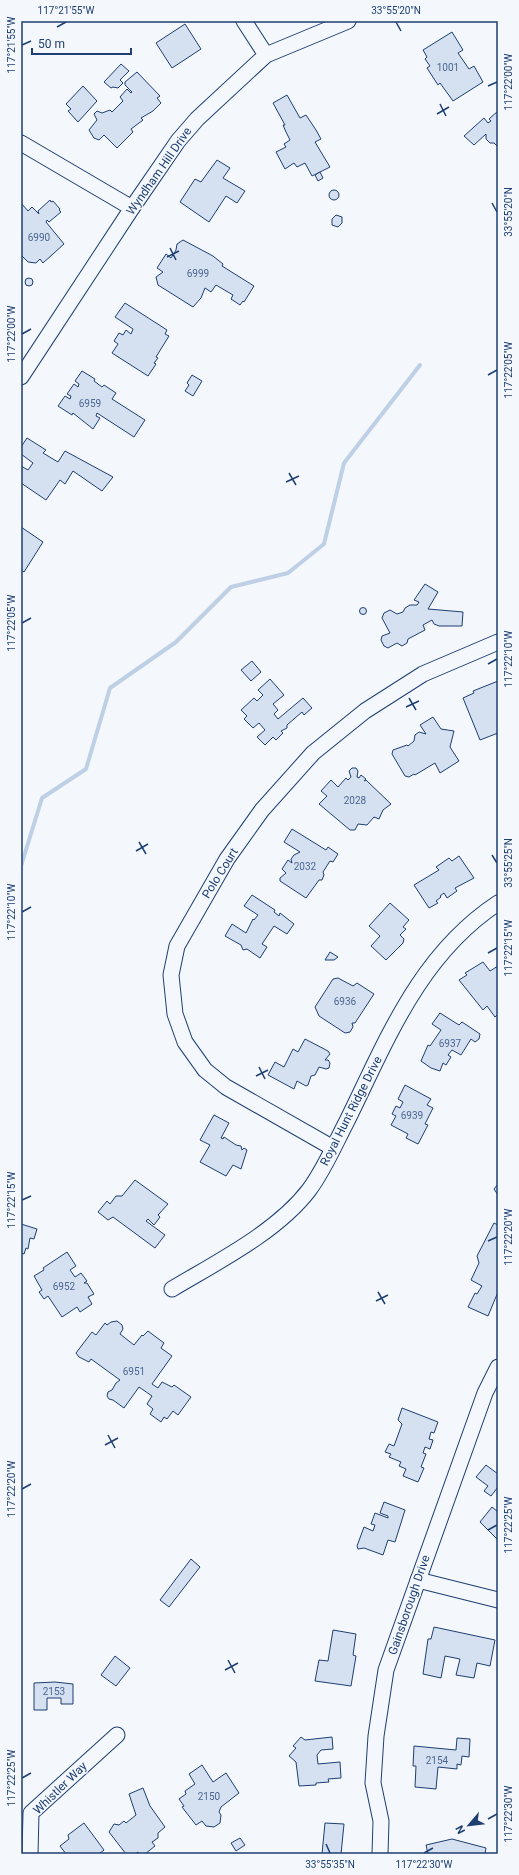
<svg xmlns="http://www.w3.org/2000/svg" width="519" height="1875" viewBox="0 0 519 1875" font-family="Roboto,sans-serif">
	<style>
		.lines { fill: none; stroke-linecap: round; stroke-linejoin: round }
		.stream { stroke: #bed0e5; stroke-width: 4 }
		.building { fill: #d5e0f0; stroke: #1d3f73 }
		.minor-casing { stroke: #1d3f73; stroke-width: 17 }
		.minor { stroke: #f4f7fb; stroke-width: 15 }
		.ticks { fill: none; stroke: #1d3f73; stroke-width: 1.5 }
		.labels { text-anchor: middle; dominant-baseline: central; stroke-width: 3; stroke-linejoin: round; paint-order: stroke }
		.number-label { font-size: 10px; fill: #4b6792 }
		.street-label { font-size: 12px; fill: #1d3f73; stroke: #f4f7fb }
		.neatline { fill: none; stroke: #1d3f73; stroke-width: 1.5 }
		.ticks-label { font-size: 10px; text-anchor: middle; fill: #1d3f73 }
	</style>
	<rect width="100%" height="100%" fill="#f4f7fb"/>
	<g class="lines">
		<polyline class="stream" points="21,866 42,798 86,769 110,688 176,642 231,587 288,573 324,544 344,463 420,365"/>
	</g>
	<g class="building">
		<polygon points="185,24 201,49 172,68 156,43"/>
		<polygon points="452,32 463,50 458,53 469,69 474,66 483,82 453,101 440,83 438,85 427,68 430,66 425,59 427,57 423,50"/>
		<polygon points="121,64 129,71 120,80 123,83 118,88 113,87 111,88 104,82"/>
		<polygon points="137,72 160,96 157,98 161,103 153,111 141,118 143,120 131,129 133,132 117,148 104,135 99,140 94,138 89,130 97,120 94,114 97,111 102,113 110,110 112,112 123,101 120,97 127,89 131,93 132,92 125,85 125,82"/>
		<polygon points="83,86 97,101 78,122 68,111 71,109 66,104"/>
		<polygon points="287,95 300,118 306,115 316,130 321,139 315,142 330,167 312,176 305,163 297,167 294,163 285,169 276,152 286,147 284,144 290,140 286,132 283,125 285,125 273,103"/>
		<polygon points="498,111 498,147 494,143 490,143 486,139 486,134 474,145 464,136 484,118 488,123 491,121 489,119"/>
		<polygon points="217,160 230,168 223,178 245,191 237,203 226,196 209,222 180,202 195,179 201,182"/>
		<polygon points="320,172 323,178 318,181 315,175"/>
		<circle cx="334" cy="195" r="5"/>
		<polygon points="50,200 51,202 53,201 60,209 59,210 61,212 49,222 47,220 46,222 64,244 43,263 40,259 36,263 28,262 21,255 21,203 28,211 32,207 39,214 38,211"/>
		<polygon points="336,215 342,217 342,223 338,227 332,225 332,219"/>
		<polygon points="183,240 213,256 223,264 222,266 254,286 244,302 243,301 240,305 231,299 233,295 216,285 211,292 205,288 201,298 193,307 158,285 156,277 163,272 157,268 166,254 171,258 176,250 177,244"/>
		<circle cx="29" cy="282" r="4"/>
		<polygon points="125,303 167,330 165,334 169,336 156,357 158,358 154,363 156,364 148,376 112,353 118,344 114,341 119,333 123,335 126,330 131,334 133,329 115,317"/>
		<polygon points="82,371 95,379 94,381 102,387 104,385 116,393 112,399 145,420 134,437 97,413 96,416 100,418 93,429 73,413 72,415 58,406 65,396 70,399 71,396 67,394 74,384 78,387 79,384 75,381"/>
		<polygon points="192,375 202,381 193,396 185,391 189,385 187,383"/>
		<polygon points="27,438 46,450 43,453 58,462 65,451 113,477 102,491 73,471 65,484 60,480 46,500 21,483 21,466 28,470 33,463 21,454 21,447"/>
		<polygon points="21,527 43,542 24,572 21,570"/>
		<polygon points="425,584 438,592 428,609 463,612 462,626 439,626 434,624 432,620 423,625 425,630 408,639 407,643 402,646 397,643 388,648 384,646 381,640 382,636 390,633 382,618 384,613 390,610 397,614 403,612 405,608 410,605 417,605 419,602 414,600"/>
		<circle cx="363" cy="611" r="3.5"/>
		<polygon points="252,661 261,672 251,681 241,670"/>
		<polygon points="270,679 284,695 273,704 278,710 274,714 278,719 303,698 312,708 304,715 302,712 287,725 287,728 281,731 283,733 276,740 273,737 265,745 257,737 265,730 259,723 253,728 244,719 247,716 241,710 254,698 257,701 263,695 258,690"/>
		<polygon points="498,681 498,733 480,740 463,698 474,693 473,691"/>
		<polygon points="433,717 441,729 454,731 450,747 459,761 440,773 435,763 415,775 414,774 409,777 405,776 392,754 393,750 407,745 408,746 414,741 415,735 419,732 426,734 420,725"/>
		<polygon points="352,768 356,768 358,771 357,777 359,778 361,775 366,779 364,781 366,780 391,804 383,810 379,819 374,817 367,825 358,824 355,830 350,830 319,804 327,796 321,791 331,780 338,787 346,778 348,780 351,777 349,771"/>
		<polygon points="292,829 326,850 328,847 338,854 333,862 330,861 323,872 324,875 322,880 319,880 306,898 280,881 280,878 286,873 282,869 288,860 292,863 291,859 294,855 300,852 284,842"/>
		<polygon points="459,856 474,878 455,888 457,891 447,898 444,893 440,896 441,897 436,901 438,903 429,908 414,885 439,870 436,867 449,858 452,861"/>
		<polygon points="252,895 275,910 274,912 279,916 280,913 294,924 287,934 274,926 262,944 267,947 260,958 247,949 243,950 241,945 225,936 232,924 246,933 253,919 254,920 258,915 244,906"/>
		<polygon points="390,903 409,920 403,927 406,929 400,935 404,939 403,943 386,960 371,946 380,936 369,926"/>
		<polygon points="330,952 338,957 334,960 325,960"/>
		<polygon points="483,962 490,971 498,966 498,1014 495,1017 487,1006 483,1010 459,980 467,975 465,973"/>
		<polygon points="338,978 353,986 357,983 374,994 355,1023 352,1023 353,1027 350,1032 345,1033 319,1016 315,1007 333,979"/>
		<polygon points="440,1013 459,1025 462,1022 480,1034 479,1039 475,1042 471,1039 461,1055 452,1050 448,1055 451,1057 446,1065 443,1063 440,1071 431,1068 421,1061 428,1045 430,1046 441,1030 432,1024"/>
		<polygon points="305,1039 328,1051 330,1054 325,1060 328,1060 330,1063 329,1068 326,1069 319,1067 315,1075 311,1076 308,1085 306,1086 297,1081 294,1089 268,1075 275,1062 284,1067 293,1049 298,1052"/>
		<polygon points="405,1085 431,1099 427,1105 433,1108 425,1124 428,1125 418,1144 406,1138 408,1134 391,1125 396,1116 392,1114 396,1106 400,1108 403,1102 398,1099"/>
		<polygon points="214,1115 229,1123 221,1138 223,1139 224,1137 236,1145 241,1146 242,1150 244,1148 247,1150 241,1169 233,1165 226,1176 200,1162 210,1145 200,1140"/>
		<polygon points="135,1180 168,1204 158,1215 160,1217 154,1225 148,1219 146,1221 165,1235 155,1248 113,1217 108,1220 98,1212 107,1201 110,1204 116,1196 122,1196"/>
		<polygon points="498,1184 498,1195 494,1189"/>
		<polygon points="494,1223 498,1225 498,1292 488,1316 468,1307 475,1293 477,1294 482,1286 471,1280 479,1263 477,1256"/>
		<polygon points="21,1224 37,1229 34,1239 30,1238 28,1249 26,1248 24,1254 21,1253"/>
		<polygon points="67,1252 76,1266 70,1270 75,1277 81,1273 87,1281 84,1283 87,1283 94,1294 88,1297 92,1304 80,1312 77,1307 62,1317 48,1296 44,1299 39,1292 42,1290 34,1276 44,1270 43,1268"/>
		<polygon points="117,1321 122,1325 123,1329 120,1334 134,1345 142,1335 143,1336 148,1331 164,1343 161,1348 172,1356 152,1384 158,1388 162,1382 172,1387 174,1385 191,1397 178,1415 173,1411 167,1419 164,1417 161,1422 150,1414 153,1409 147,1404 152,1396 139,1387 124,1408 113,1400 109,1399 107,1396 108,1392 112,1390 116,1383 120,1380 91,1359 89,1362 79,1357 76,1353 92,1332 96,1335 105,1323 107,1325 111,1322"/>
		<polygon points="402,1408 438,1422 434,1433 431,1432 429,1439 433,1440 430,1449 425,1447 423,1453 426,1454 421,1467 424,1468 418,1482 403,1476 406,1469 399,1466 401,1462 389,1457 391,1454 385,1452 389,1444 394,1446 402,1424 398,1420"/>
		<polygon points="486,1465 498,1474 498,1487 491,1496 484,1491 488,1486 476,1477"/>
		<polygon points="384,1502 405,1510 395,1542 388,1540 383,1555 364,1548 358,1549 357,1546 364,1527 373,1531 375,1525 371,1524 375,1513 388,1518 388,1516 380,1513"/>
		<polygon points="492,1507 498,1512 498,1540 480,1522"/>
		<polygon points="191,1559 200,1567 169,1607 160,1600"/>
		<polygon points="434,1627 495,1640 490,1666 477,1663 474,1678 456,1675 460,1659 445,1656 441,1678 423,1674 428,1639 431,1639"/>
		<polygon points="333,1630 356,1634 353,1655 356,1656 351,1686 315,1681 319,1660 328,1661"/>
		<polygon points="115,1656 130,1668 116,1686 101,1675"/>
		<polygon points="55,1682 73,1684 73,1704 61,1704 61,1698 47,1698 47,1710 34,1710 34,1683"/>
		<polygon points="301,1737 305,1740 332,1737 333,1749 321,1750 317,1755 318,1764 340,1762 341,1778 328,1779 329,1782 316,1783 316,1785 299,1786 296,1762 289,1756 296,1748 293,1746"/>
		<polygon points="457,1738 470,1739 469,1757 462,1756 461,1765 457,1764 457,1769 438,1767 436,1789 415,1787 416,1766 413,1766 414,1746 456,1750"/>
		<polygon points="202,1765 213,1782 226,1773 239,1793 221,1807 219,1812 221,1815 220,1823 214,1827 206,1826 202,1821 196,1825 182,1807 184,1806 179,1799 186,1794 185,1791 195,1784 189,1774"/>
		<polygon points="143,1788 150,1806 165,1827 158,1833 158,1838 152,1842 155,1846 145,1854 140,1854 138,1852 135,1854 126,1854 109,1832 114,1824 119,1825 124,1821 126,1823 136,1815 129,1794"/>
		<polygon points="84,1823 104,1850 99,1854 66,1854 60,1846 69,1839 68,1835"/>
		<polygon points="325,1823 344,1824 341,1854 322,1854"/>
		<polygon points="240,1838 245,1845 236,1851 231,1843"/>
		<polygon points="452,1839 486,1848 485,1854 428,1854 426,1845"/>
	</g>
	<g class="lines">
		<g class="minor-casing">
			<g id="minor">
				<polyline points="244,21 266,55"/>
				<polyline points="21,143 132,208"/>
				<polyline points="21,377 132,208 178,141 197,119 266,55 348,21"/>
				<polyline points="333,1148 226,1087 205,1070 185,1042 175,1014 171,975 177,946 227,859 262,810 313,753 365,711 423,674 498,642"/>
				<path d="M172,1289C217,1262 277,1232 309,1190C324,1170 335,1144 347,1121C387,1040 419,955 498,903"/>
				<polyline points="418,1580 498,1600"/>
				<polyline points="30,1854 31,1813 117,1735"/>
				<polyline points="380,1854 381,1821 373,1783 376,1736 386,1670 485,1393 498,1367"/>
			</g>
		</g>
		<use href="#minor" class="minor"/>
	</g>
	<path class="ticks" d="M396,22L401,31M57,27L66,22M22,45L31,41M488,86L497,82M440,104L446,116M437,114L449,107M492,203L497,212M170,248L176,260M167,257L179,251M22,334L31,329M488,375L497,370M289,473L296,485M286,482L299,476M22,623L31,618M488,664L497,659M409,698L416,710M406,707L419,701M139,842L146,854M136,851L148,844M492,855L497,863M22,912L31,907M488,953L497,948M259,1067L265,1079M256,1076L268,1070M22,1200L31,1196M488,1241L497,1237M378,1292L385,1304M376,1301L388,1295M108,1435L115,1448M105,1445L118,1438M22,1489L31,1484M488,1530L497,1525M228,1660L235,1673M225,1670L238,1663M22,1778L31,1773M488,1819L497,1814M326,1844L330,1853M424,1853L433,1848"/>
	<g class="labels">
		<g class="number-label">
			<text x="448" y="67">1001</text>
			<text x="39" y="237">6990</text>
			<text x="198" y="273">6999</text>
			<text x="90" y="403">6959</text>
			<text x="355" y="800">2028</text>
			<text x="305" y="866">2032</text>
			<text x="345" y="1001">6936</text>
			<text x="450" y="1043">6937</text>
			<text x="412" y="1115">6939</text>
			<text x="64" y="1286">6952</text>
			<text x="134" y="1371">6951</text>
			<text x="54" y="1691">2153</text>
			<text x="437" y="1760">2154</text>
			<text x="209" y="1796">2150</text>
		</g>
		<g class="street-label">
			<text transform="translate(159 171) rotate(-55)">Wyndham Hill Drive</text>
			<text transform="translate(220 873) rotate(-58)">Polo Court</text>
			<text transform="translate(351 1111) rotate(-63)">Royal Hunt Ridge Drive</text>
			<text transform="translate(409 1605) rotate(-71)">Gainsborough Drive</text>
			<text transform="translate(60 1788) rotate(-44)">Whistler Way</text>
		</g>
	</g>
	<rect width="519" height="1875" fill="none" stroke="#f4f7fb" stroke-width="44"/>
	<g transform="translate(469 1825) rotate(242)" stroke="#f4f7fb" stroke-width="3" paint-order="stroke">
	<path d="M0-3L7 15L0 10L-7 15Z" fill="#1d3f73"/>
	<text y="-6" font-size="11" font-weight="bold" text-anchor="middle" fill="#1d3f73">N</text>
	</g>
	<path d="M32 48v6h99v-6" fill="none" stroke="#1d3f73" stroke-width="2"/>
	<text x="38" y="48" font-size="12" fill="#1d3f73" stroke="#f4f7fb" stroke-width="3" paint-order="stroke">50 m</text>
	<rect x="22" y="22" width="475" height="1831" class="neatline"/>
	<g class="ticks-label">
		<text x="66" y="14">117°21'55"W</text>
		<text x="396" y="14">33°55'20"N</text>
		<text transform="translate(11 45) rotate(-90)" y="4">117°21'55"W</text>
		<text transform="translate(508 82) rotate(-90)" y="4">117°22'00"W</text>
		<text transform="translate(508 212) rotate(-90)" y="4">33°55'20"N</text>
		<text transform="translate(11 334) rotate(-90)" y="4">117°22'00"W</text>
		<text transform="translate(508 370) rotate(-90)" y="4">117°22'05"W</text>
		<text transform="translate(11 623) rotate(-90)" y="4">117°22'05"W</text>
		<text transform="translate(508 659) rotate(-90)" y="4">117°22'10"W</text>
		<text transform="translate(508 863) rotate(-90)" y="4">33°55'25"N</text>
		<text transform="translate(11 912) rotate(-90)" y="4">117°22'10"W</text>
		<text transform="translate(508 948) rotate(-90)" y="4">117°22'15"W</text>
		<text transform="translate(11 1200) rotate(-90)" y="4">117°22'15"W</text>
		<text transform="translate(508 1237) rotate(-90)" y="4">117°22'20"W</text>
		<text transform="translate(11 1489) rotate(-90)" y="4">117°22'20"W</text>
		<text transform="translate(508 1525) rotate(-90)" y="4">117°22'25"W</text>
		<text transform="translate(11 1778) rotate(-90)" y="4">117°22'25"W</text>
		<text transform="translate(508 1814) rotate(-90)" y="4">117°22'30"W</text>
		<text x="330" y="1868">33°55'35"N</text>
		<text x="424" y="1868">117°22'30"W</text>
	</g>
</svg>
